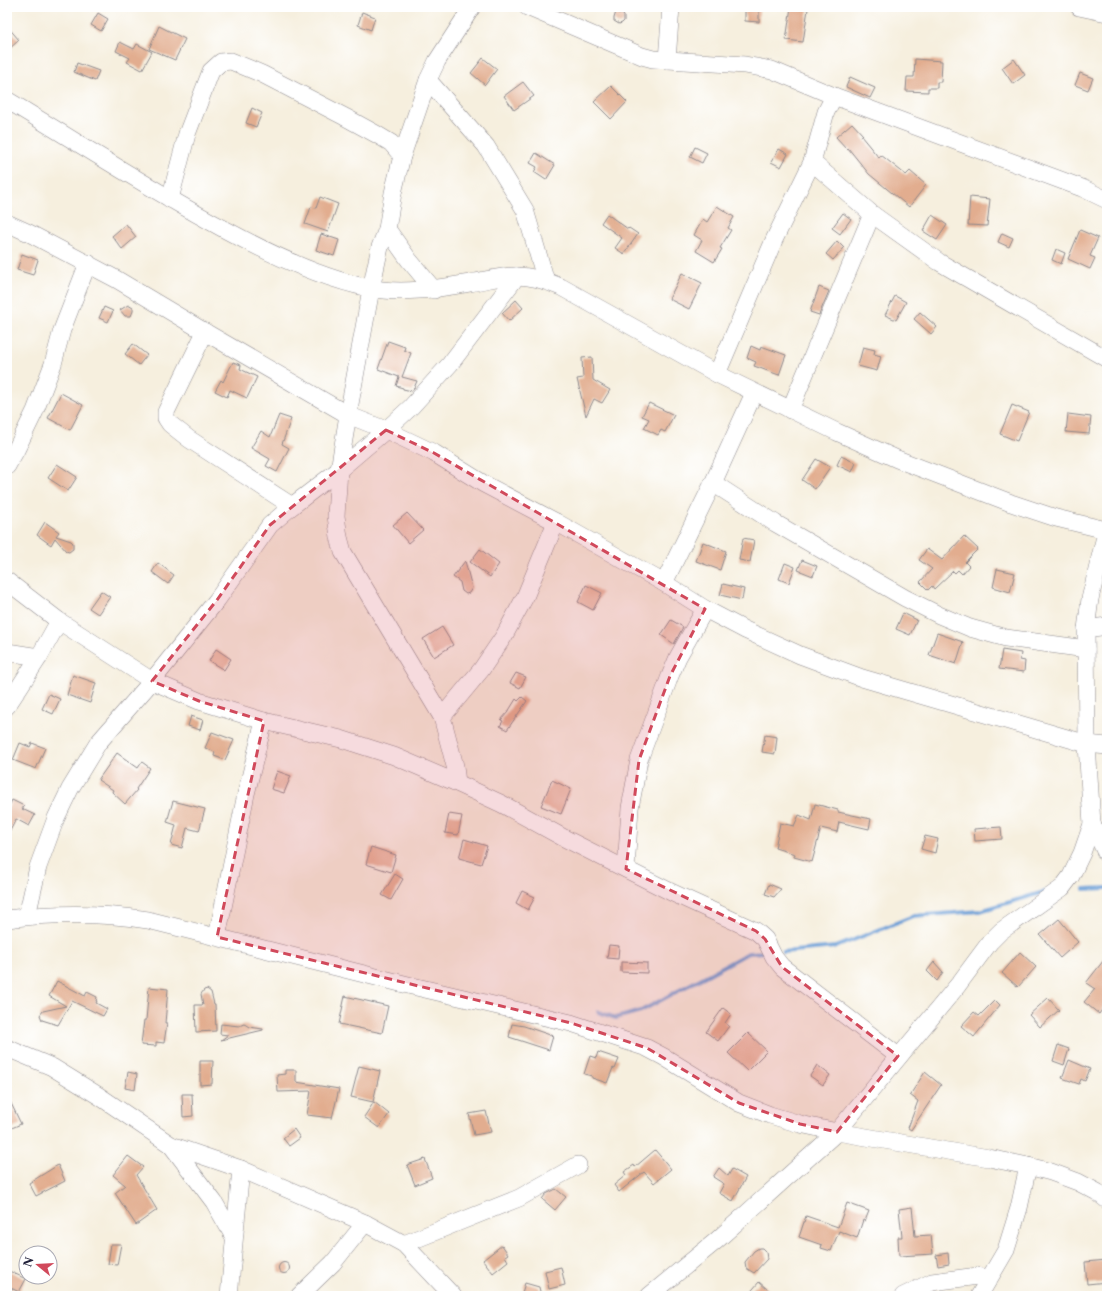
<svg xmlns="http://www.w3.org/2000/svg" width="1114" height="1303" viewBox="0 0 1114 1303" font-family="'Libre Caslon Text',serif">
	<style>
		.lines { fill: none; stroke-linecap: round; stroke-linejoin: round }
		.stream { stroke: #6a9ed6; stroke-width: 4 }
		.building { fill: #e2ad8f }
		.minor-casing { stroke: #8c888c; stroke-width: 18 }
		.minor { stroke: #fff; stroke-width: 17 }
		.marked { fill: #d1495b; fill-opacity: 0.2; stroke: #d1495b; stroke-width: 3; stroke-dasharray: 8 5; stroke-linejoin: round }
	</style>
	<rect width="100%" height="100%" fill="#fff"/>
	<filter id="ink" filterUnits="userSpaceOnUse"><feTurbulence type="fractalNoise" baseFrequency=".025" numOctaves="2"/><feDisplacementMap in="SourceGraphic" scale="8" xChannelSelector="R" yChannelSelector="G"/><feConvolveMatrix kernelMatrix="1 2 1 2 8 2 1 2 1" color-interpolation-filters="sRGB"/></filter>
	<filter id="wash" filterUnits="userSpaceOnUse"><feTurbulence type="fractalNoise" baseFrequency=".012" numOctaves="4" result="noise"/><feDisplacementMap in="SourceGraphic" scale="16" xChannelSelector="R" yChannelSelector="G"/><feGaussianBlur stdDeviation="0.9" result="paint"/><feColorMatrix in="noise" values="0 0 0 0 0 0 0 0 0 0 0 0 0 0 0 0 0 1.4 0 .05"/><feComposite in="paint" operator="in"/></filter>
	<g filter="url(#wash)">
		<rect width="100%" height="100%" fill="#f6efde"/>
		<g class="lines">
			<g class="stream">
				<polyline points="1084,889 1107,888"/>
				<polyline points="783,952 836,947 913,916 980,911 1044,892"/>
				<polyline points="598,1012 616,1018 641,1011 748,953 767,952"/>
			</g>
		</g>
		<g id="blocks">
			<g class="building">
				<polygon points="745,7 759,7 759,22 745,21"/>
				<polygon points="791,7 808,9 803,42 786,40"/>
				<polygon points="362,12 375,17 371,30 358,25"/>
				<polygon points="616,12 622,14 624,16 624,21 622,23 619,24 614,21 614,18"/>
				<polygon points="98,13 108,19 101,31 91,25"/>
				<polygon points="7,26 19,40 7,51"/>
				<polygon points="159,26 185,39 175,60 149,49"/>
				<polygon points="120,42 134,49 137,44 152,52 142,70 127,62 130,58 116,51"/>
				<polygon points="483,58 497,69 485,85 471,73"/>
				<polygon points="915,59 942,61 941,82 937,82 937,88 928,88 928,92 906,91 907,77 914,77"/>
				<polygon points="1014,59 1025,75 1013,84 1002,68"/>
				<polygon points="77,63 99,71 95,81 74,72"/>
				<polygon points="1080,73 1093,78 1088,90 1075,85"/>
				<polygon points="850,77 875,88 870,98 846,87"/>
				<polygon points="523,82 534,96 514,110 504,96"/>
				<polygon points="611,86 627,102 611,119 594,102"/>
				<polygon points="252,108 262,113 256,127 246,123"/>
				<polygon points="852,123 863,135 861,136 879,158 881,155 906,175 910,171 926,185 909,207 869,174 848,148 847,149 836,137"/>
				<polygon points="695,147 707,153 702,163 690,157"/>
				<polygon points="779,149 788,154 781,167 771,162"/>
				<polygon points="536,153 555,165 546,180 534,172 537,167 530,163"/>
				<polygon points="320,197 338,204 328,232 305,224 311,207 316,208"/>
				<polygon points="970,197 990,199 987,226 968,225"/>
				<polygon points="717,206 734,217 728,228 731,230 720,248 722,249 714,262 696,251 702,240 694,235 703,219 707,222"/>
				<polygon points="843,213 851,219 840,234 832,228"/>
				<polygon points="607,214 628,229 629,228 638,234 624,254 615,248 622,238 601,223"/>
				<polygon points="932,215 947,225 937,240 923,231"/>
				<polygon points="126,224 136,237 122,249 112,236"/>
				<polygon points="1080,230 1098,238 1090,256 1095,258 1090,269 1068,259"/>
				<polygon points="1002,233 1013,238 1009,247 998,242"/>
				<polygon points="321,234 339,240 334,256 316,250"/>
				<polygon points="837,241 844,248 833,260 826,254"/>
				<polygon points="1056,249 1065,253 1061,264 1052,260"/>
				<polygon points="22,254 38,260 33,275 17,270"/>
				<polygon points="682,273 702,283 689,309 669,299"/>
				<polygon points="819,287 829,291 819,315 810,312"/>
				<polygon points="895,296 906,302 896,320 885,315"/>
				<polygon points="516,300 523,308 509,321 502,313"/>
				<polygon points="128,305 133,308 133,311 131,316 125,316 120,310"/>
				<polygon points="104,307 113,311 108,322 99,318"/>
				<polygon points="920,312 937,327 931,334 914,319"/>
				<polygon points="388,341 405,347 404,350 411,353 402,377 417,381 414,388 412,391 403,389 403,388 396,386 399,377 378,369"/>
				<polygon points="133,344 147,355 139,365 125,354"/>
				<polygon points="751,346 760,350 761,346 786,355 779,375 754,366 756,362 747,358"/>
				<polygon points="863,347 875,350 874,354 881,356 877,371 858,366"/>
				<polygon points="592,357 593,380 610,390 602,403 594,399 586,416 577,379 583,378 582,358"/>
				<polygon points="233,362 241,365 240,369 257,377 247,398 230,390 227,397 215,391 221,380 223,382"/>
				<polygon points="61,393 83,405 70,430 48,418"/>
				<polygon points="649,403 674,415 665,432 661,430 658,435 644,428 649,419 642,416"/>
				<polygon points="1012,405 1029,412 1017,441 1000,434"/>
				<polygon points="1068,414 1091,417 1089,434 1066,432"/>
				<polygon points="279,415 291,419 282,444 289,448 277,472 266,466 270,459 251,448 261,431 270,437"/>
				<polygon points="841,456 856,463 852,472 837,465"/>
				<polygon points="816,459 830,467 815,489 802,480"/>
				<polygon points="57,464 77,477 68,491 48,478"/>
				<polygon points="407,513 423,530 408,543 393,525"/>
				<polygon points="45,522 59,532 56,536 71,541 73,543 73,549 69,552 66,551 55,538 51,545 37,535"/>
				<polygon points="964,536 978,549 965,562 969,566 962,574 958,570 955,573 953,571 934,589 932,586 928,590 920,582 932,569 919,560 927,549 942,560"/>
				<polygon points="743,538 754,540 750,562 739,560"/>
				<polygon points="703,542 726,551 720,570 696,561"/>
				<polygon points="480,549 499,564 490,577 470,562"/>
				<polygon points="802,560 817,566 813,576 798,570"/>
				<polygon points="465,561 472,588 469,593 466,594 462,591 460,582 453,577"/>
				<polygon points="158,563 174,575 168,584 152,572"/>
				<polygon points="785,563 795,567 789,583 779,579"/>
				<polygon points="997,569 1015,573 1010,592 993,587"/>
				<polygon points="723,584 744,589 742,600 720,595"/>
				<polygon points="586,585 602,593 593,610 578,602"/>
				<polygon points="101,591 110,597 98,614 89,608"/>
				<polygon points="903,613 917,620 910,635 896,629"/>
				<polygon points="671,620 683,627 674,644 661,635"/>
				<polygon points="442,627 453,645 434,657 423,639"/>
				<polygon points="937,633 963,642 956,664 929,655"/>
				<polygon points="216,649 231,659 224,670 209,661"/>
				<polygon points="1002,650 1021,653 1020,660 1025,661 1024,672 999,669"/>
				<polygon points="516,673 526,677 520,688 510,683"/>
				<polygon points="73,675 96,683 90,703 67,695"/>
				<polygon points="49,694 60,699 53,714 42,709"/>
				<polygon points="522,697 527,701 507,730 500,726 503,721 501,720 508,712 516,699 518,701"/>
				<polygon points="191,716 203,720 200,730 188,726"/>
				<polygon points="212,732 234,740 225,760 214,756 215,752 205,748"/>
				<polygon points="765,735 777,737 775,754 762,752"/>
				<polygon points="20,743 30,747 32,743 45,748 36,769 13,760"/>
				<polygon points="117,753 138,768 142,762 150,768 136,789 137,790 125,804 112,792 113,790 98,780"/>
				<polygon points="277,771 291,776 284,793 271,789"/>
				<polygon points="552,780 571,789 561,814 541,806"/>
				<polygon points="12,800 24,806 22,809 35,815 29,826 16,819 7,837 7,810"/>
				<polygon points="173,801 205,809 199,831 187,828 182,848 171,845 176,825 167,822"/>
				<polygon points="815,804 838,810 838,812 871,819 869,829 839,822 837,832 821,828 812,862 794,857 795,854 775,848 780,823 794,826 799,815 811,820"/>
				<polygon points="449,814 462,816 458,835 445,833"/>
				<polygon points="1001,827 1002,839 975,841 974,829"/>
				<polygon points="925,836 938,839 935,853 921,849"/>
				<polygon points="464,839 487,846 481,864 459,858"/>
				<polygon points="371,847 396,855 391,872 366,864"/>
				<polygon points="395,874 403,879 391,900 382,895"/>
				<polygon points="769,884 781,889 774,897 765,894"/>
				<polygon points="522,891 535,897 528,910 516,903"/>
				<polygon points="1059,919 1078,942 1060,958 1040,935"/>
				<polygon points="609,945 619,946 618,959 607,958"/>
				<polygon points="1020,952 1036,967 1018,987 1002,973"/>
				<polygon points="1107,956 1107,1003 1099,1014 1084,1002 1095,989 1086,983"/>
				<polygon points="621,962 647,963 647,973 621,972"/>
				<polygon points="934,962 943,972 937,981 927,971"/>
				<polygon points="57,981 85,996 87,992 97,997 96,1001 97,1001 96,1003 107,1009 103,1016 72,1001 58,1025 42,1020 40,1015 43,1011 66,1006 49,996"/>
				<polygon points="149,987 168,989 165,1023 167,1023 164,1043 156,1042 156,1046 141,1045 144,1020 146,1020"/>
				<polygon points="207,989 211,992 214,1004 215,1004 216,1031 196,1032 195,1005 203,1005 201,994 204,990"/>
				<polygon points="345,996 388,1006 382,1033 339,1024"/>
				<polygon points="1048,998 1059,1010 1040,1027 1029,1015"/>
				<polygon points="995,1000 1000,1005 974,1037 961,1026 974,1012 979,1016"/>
				<polygon points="723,1008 731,1014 725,1023 729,1026 718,1041 706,1032"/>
				<polygon points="221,1024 239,1026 244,1024 246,1025 249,1027 263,1029 263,1030 221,1040 228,1035 220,1034"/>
				<polygon points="512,1024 524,1026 553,1036 549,1050 509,1037"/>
				<polygon points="748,1033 767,1051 747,1071 728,1053"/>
				<polygon points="1058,1045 1069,1049 1064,1065 1053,1061"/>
				<polygon points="598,1052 619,1059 615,1069 613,1068 607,1083 592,1078 592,1076 584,1074 590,1056 596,1058"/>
				<polygon points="1069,1060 1090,1069 1085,1081 1081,1079 1079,1084 1062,1078"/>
				<polygon points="200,1061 213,1061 212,1084 200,1085"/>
				<polygon points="817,1065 830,1075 823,1085 810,1076"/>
				<polygon points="359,1066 380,1071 373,1102 351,1097"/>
				<polygon points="285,1070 296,1070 296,1082 339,1089 332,1118 307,1115 311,1091 278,1092 277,1075 285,1074"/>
				<polygon points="128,1072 137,1074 135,1090 125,1088"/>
				<polygon points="925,1072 941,1085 911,1130 908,1128 918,1101 910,1095"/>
				<polygon points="182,1094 192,1094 193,1116 183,1117"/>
				<polygon points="7,1095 21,1124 7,1130"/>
				<polygon points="374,1102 389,1114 379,1128 364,1117"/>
				<polygon points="486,1111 491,1132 474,1135 469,1114"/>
				<polygon points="294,1129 300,1138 289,1146 283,1138"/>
				<polygon points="655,1150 671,1169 654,1183 644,1172 619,1192 614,1185 626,1175 624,1172 634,1165 635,1167"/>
				<polygon points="128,1156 143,1167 136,1175 157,1210 136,1225 115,1193 125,1185 113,1175"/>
				<polygon points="425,1159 432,1178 415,1185 407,1165"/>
				<polygon points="58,1165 65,1181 36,1196 29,1183"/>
				<polygon points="719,1168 728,1176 732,1169 746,1177 733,1201 719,1193 724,1184 713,1177"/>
				<polygon points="556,1189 566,1197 555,1210 542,1199 546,1194"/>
				<polygon points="847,1203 869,1211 865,1221 863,1220 857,1238 839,1231 831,1251 821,1248 822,1245 799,1237 806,1216 838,1227"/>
				<polygon points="912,1207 915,1236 931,1235 933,1254 899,1256 898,1237 902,1237 899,1209"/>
				<polygon points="111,1244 121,1244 117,1265 108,1264"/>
				<polygon points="502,1245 508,1254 505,1256 508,1261 493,1273 483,1260"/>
				<polygon points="759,1248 762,1248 766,1252 767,1259 754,1273 746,1268 745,1262 754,1251"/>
				<polygon points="948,1253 949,1264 938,1266 936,1255"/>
				<polygon points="1107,1260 1107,1282 1087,1284 1085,1262"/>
				<circle cx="284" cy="1268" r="5.5"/>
				<polygon points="561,1267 565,1285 549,1289 545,1271"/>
				<polygon points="7,1270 26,1279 19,1292 7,1286"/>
				<polygon points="759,1282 775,1296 747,1296"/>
				<polygon points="525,1283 539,1287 541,1296 521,1296"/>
			</g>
		</g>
	</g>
	<g filter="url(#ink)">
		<use href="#blocks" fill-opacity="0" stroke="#8c888c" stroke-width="1"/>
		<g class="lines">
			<g class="minor-casing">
				<g id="minor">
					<polyline points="527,7 642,56 653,59 745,65 772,70 834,96 1082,188 1107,200"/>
					<polyline points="1079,7 1107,13"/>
					<polyline points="667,60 671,7"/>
					<polyline points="428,80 486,146 525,210 546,281"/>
					<path d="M7,100C79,143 149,189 224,229C268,253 320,278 369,288C404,295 440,288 475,282C488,280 503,275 517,276C532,276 547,281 561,287L717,374L837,432L897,459L1011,503L1056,518L1106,530"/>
					<polyline points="812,162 826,112 834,96"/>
					<polyline points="170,199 187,134 211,71 221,62 231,61 262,74 345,117 376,134 391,143 402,156"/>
					<polyline points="7,223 29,233 116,279 205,332 348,415 386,430 411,407 450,364 517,276"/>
					<polyline points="387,229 409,260 434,290"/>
					<polyline points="205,332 166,412 166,418 170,424 189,439 292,506"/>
					<polyline points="717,374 774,240 812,162 872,214 939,262 1107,359"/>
					<polyline points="790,410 872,214"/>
					<polyline points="7,466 16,450 35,411 53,364 62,330 88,263"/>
					<polyline points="713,483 775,523 905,598 939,615 970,628 1006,638 1086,649"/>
					<polyline points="7,581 59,621 152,681 199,701 264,721"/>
					<polyline points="664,583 713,483 754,393"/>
					<polyline points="1086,629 1107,626"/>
					<polyline points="7,652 39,657"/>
					<polyline points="7,706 39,657 59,621"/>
					<polyline points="442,717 481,670 504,636 525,597 556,522"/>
					<polyline points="457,783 502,804 564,838 673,893 756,931 765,939 774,957 782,967 898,1056"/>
					<polyline points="1092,824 1107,855"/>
					<polyline points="626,869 630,808 639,760 670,676 678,657 705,609"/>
					<polyline points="27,916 38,867 56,818 70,789 98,743 152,681 217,600 270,525 292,506 339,470 386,430 434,453 484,484 556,522 664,583 705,609 745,630 800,655 862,678 1087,744 1107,746"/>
					<path d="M7,919C54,913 101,913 148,920L408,985L571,1023L647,1048L664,1057L739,1103L770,1115L800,1124L837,1132L989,1158L1028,1166L1051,1172L1078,1182L1097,1192L1107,1200"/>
					<polyline points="217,937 246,794 264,721 341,739 394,756 457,783 455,766 442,717 343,552 339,537 336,516 339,470 348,415 371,289 380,247 387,229 393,193 402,156 428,80 437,61 472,7"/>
					<polyline points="7,1048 52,1067 99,1096 171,1145 241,1169 365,1223 404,1244 453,1296"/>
					<polyline points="171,1145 214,1202 234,1237"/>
					<polyline points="404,1244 519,1198 578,1165"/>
					<polyline points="229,1296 241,1169"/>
					<polyline points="299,1296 333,1263 365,1223"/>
					<polyline points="649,1296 716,1241 837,1132 958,985 990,942 1001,931 1062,888 1071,876 1082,853 1092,824 1087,744 1086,629 1090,599 1107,528"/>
					<polyline points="903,1296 932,1282 978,1276 989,1278"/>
					<polyline points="979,1296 1006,1250 1019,1208 1028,1166"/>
				</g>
			</g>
			<use href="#minor" class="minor"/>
		</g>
	</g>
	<path class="marked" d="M386,430L434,453L705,609L670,676L639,760L626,869L756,931L765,939L782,967L898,1056L837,1132L800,1124L739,1103L647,1048L571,1023L217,937L264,721L199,701L152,681L217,600L270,525Z"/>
	<rect width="1114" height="1303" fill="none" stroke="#fff" stroke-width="24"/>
	<g transform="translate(38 1265) rotate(288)"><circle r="19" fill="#ffffff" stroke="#a7a7b1"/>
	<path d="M0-3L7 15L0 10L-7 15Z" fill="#d1495b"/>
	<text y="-6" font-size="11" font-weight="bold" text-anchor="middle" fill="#22223b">N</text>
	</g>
</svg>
